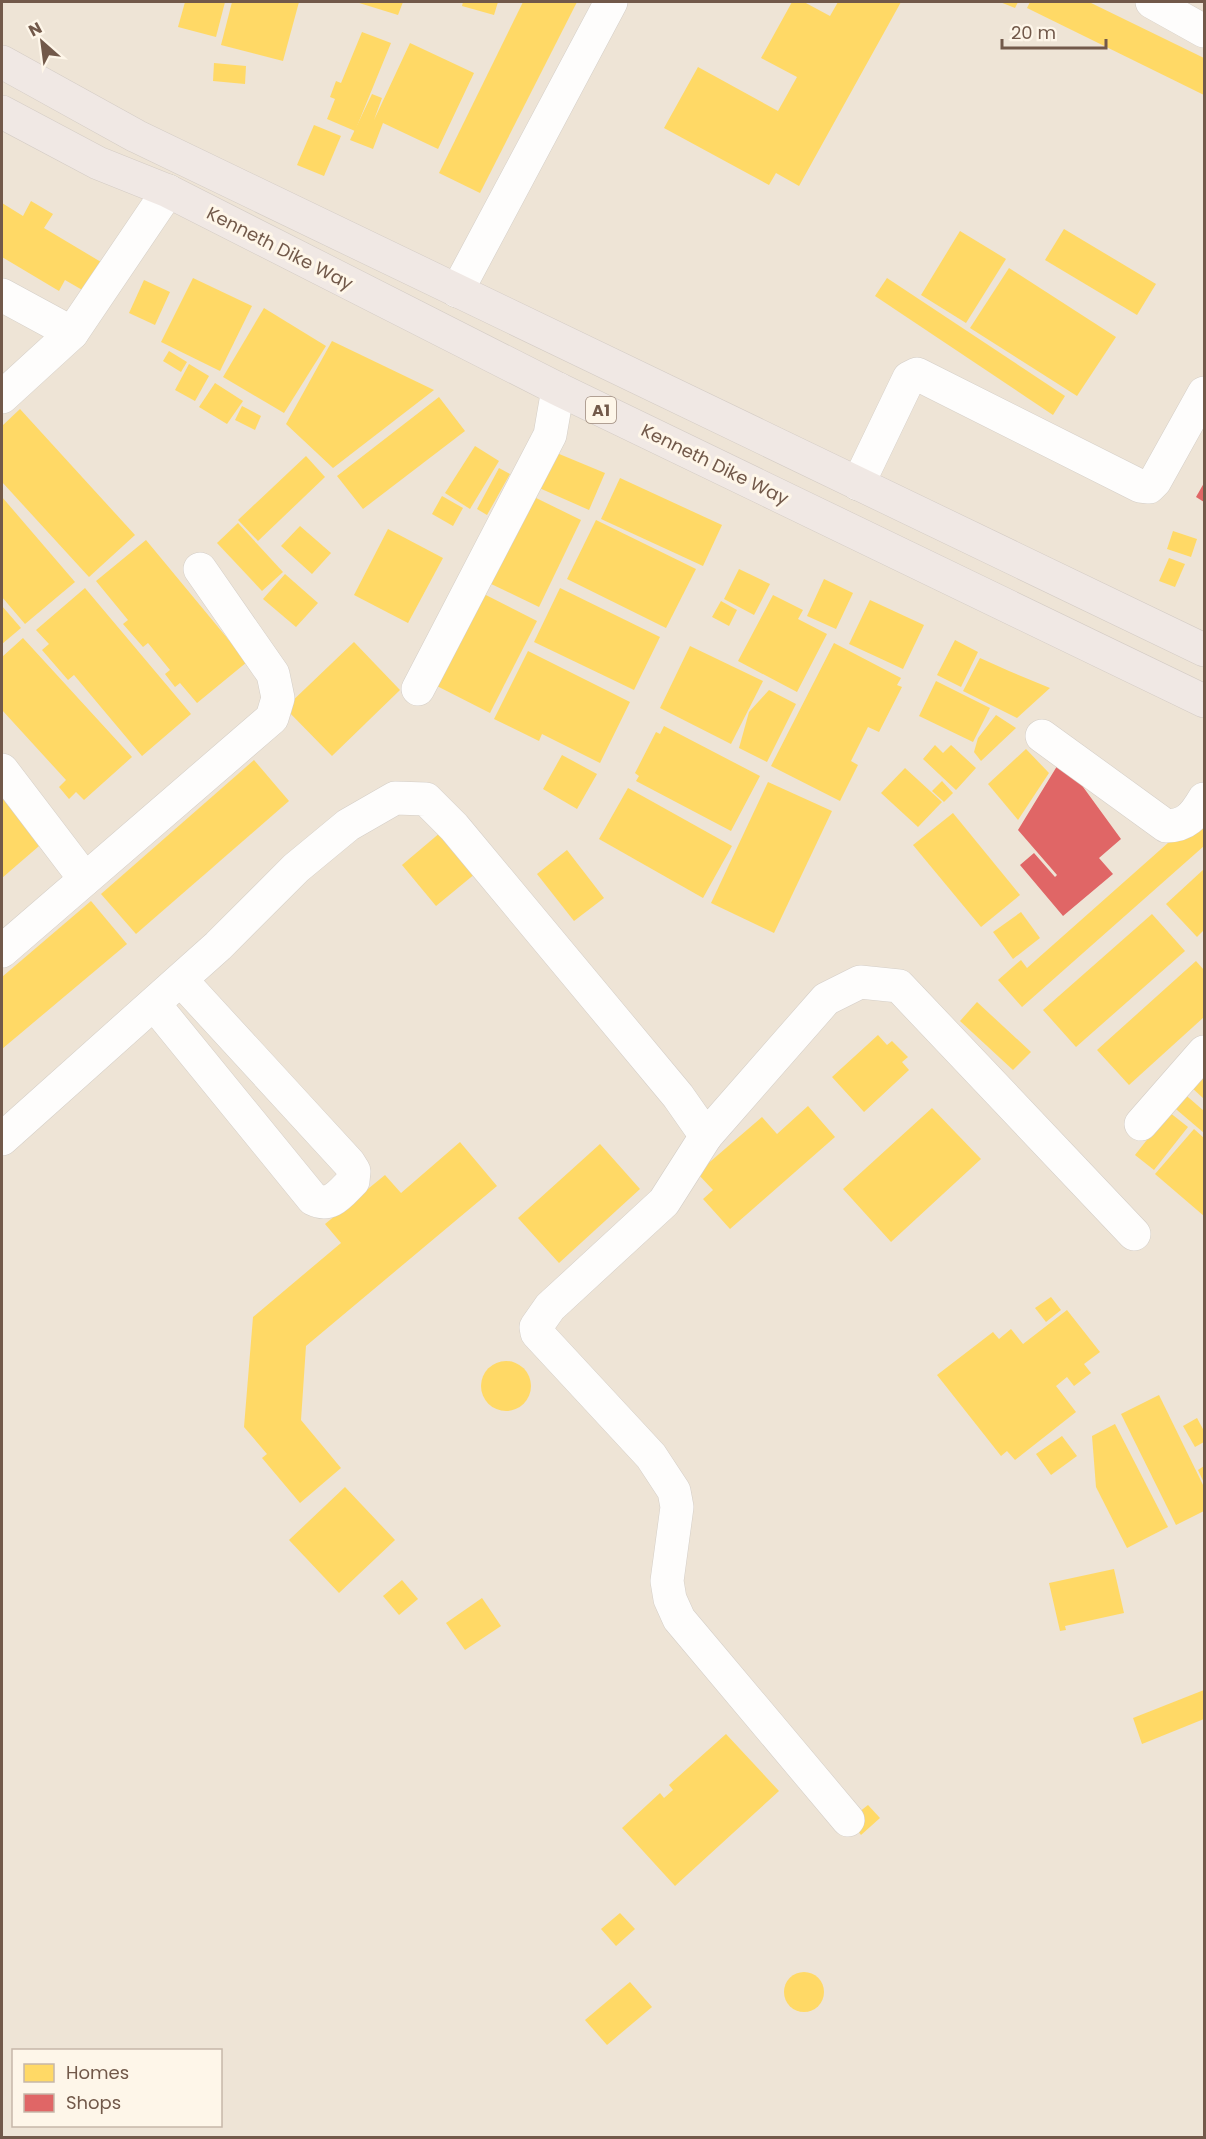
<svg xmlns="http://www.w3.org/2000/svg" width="1206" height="2139" viewBox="0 0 1206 2139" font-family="Poppins,sans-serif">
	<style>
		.residential { fill: #eee4d6; fill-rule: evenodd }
		.homes { fill: #ffd966 }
		.shops { fill: #e06666 }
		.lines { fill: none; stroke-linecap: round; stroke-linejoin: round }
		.minor-casing { stroke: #d4cec7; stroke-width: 34 }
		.highway-casing { stroke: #d4ccc5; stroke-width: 34 }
		.minor { stroke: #fefdfc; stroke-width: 33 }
		.highway { stroke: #f0e8e4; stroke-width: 33 }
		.labels { text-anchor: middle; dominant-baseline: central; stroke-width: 6; stroke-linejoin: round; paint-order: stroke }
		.shield { fill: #fef6e9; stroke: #9c887a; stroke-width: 1.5 }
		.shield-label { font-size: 16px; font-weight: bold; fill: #72594a }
		.street-label { font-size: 18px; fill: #72594a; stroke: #fef6e9 }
	</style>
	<rect width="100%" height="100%" fill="#f5f1e9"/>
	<path class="residential" d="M2,2H1204V2137L2,2138ZM14,2050H220V2126H14Z"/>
	<g class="homes">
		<polygon points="185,2 225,2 216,37 178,27"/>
		<polygon points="232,2 299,2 283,61 221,45"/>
		<polygon points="356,2 403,2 398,15"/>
		<polygon points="463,2 498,2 494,15 462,6"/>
		<polygon points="523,2 577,2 480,193 439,173"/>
		<polygon points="792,2 804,2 830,16 838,2 901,2 799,186 776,173 769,185 664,128 698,67 778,111 797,77 761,58"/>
		<polygon points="1000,2 1018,2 1015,8"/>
		<polygon points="1030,2 1089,2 1204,58 1204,95 1027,8"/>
		<polygon points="362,32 391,43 355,131 327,119 335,99 330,97 336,81 341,83"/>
		<polygon points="410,43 474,73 438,149 383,123 373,149 350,140 372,94 382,98 374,120"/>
		<polygon points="214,63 246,66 245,84 213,81"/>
		<polygon points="314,125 341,136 324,176 297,165"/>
		<polygon points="31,201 53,214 44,228 101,262 84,291 65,280 59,291 2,257 2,203 23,216"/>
		<polygon points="1064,229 1156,284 1137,315 1045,260"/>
		<polygon points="960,231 1006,259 966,323 921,295"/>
		<polygon points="1009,268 1116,337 1077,396 970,328"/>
		<polygon points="193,278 252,306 220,371 161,342"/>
		<polygon points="887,278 1065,396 1053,415 875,296"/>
		<polygon points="144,280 170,292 155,325 129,313"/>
		<polygon points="264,308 326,346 284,413 223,377"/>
		<polygon points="332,341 434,390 333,468 286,424"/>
		<polygon points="169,351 187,362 181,372 163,361"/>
		<polygon points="189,364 209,376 195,401 175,390"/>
		<polygon points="215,383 243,401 227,424 199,407"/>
		<polygon points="439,397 465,431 363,509 337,476"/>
		<polygon points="242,406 261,416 255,430 235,420"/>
		<polygon points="20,409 135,535 89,577 2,482 2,426"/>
		<polygon points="475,446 499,461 470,509 445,493"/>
		<polygon points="552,451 605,473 589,510 537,487"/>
		<polygon points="306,456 325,477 258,541 238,520"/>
		<polygon points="499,468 510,474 487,515 477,509"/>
		<polygon points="620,478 722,525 703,566 601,519"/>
		<polygon points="530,495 581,520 539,607 487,582"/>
		<polygon points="442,496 463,508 453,526 432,514"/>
		<polygon points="2,497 75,582 25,624 2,597"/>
		<polygon points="596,520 696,569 666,628 567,579"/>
		<polygon points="238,523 283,572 262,591 217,543"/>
		<polygon points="300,526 331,553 312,574 281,546"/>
		<polygon points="388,529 443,558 408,623 354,595"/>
		<polygon points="1173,531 1197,539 1191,557 1167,549"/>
		<polygon points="146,540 247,662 197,703 180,683 175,687 165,674 170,670 148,643 143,647 123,624 128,620 96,581"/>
		<polygon points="1169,558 1185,564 1175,587 1159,581"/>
		<polygon points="739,569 770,584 754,615 724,599"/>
		<polygon points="285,574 318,603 296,627 263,599"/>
		<polygon points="824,579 853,593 836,629 807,616"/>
		<polygon points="85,588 191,714 142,756 74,675 68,680 42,650 49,644 36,630"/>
		<polygon points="560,588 660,637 634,690 534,642"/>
		<polygon points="480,592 537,621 490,713 433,684"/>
		<polygon points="773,595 803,610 798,619 827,634 797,692 738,661"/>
		<polygon points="870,600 924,625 903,669 849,644"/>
		<polygon points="721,601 737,610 729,626 712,617"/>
		<polygon points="2,606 21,628 2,644"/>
		<polygon points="23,638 132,757 84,800 76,792 69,799 59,787 66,780 2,710 2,657"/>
		<polygon points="955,640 978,652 961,687 937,675"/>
		<polygon points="354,642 400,690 332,756 285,708"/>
		<polygon points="834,643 901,678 897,685 902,687 879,732 868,727 851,761 858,765 840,801 771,766"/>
		<polygon points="690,646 763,681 731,744 660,708"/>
		<polygon points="528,651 630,702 600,763 542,734 539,741 494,719"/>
		<polygon points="980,658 1009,671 1050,688 1017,718 963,691"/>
		<polygon points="936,681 990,708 973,742 919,716"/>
		<polygon points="769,690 796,704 767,762 739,748 749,712"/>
		<polygon points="996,715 1016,728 981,761 974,752 978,738"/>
		<polygon points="664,726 760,776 731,831 636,781 639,776 635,773 656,732 660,734"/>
		<polygon points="935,745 943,753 951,745 976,768 956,790 923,759"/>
		<polygon points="1026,749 1049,773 1018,820 988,784"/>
		<polygon points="562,755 597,774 577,809 543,789"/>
		<polygon points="254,760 289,801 136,934 101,894"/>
		<polygon points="905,768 942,802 918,827 881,793"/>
		<polygon points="942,781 953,793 944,802 932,791"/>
		<polygon points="768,782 832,811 774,933 711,903"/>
		<polygon points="2,788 46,840 2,878"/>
		<polygon points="628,788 732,846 703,898 599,839"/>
		<polygon points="1204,811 1204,846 1022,1007 998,980 1021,960 1027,968"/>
		<polygon points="953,813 1020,895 981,927 913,845"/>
		<polygon points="441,832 476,873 436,906 402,865"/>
		<polygon points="567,850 604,898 574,921 537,874"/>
		<polygon points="1204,869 1204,930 1197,937 1166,904"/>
		<polygon points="91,901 127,944 2,1049 2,977"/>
		<polygon points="1021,912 1040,938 1013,959 993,932"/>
		<polygon points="1152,914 1185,951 1076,1047 1043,1010"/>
		<polygon points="1196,961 1204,970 1204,1017 1129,1085 1097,1050"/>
		<polygon points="977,1002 1031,1052 1013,1070 960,1021"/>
		<polygon points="878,1035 887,1045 892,1041 908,1057 902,1062 909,1070 864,1112 832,1077"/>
		<polygon points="1204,1069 1204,1099 1190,1086"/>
		<polygon points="1181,1091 1204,1111 1204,1133 1170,1104"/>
		<polygon points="808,1106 835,1137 730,1229 703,1199 713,1190 697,1173 762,1117 777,1134"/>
		<polygon points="932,1108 981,1159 891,1242 843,1189"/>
		<polygon points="1169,1112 1188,1127 1154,1170 1135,1155"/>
		<polygon points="1194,1129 1204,1138 1204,1216 1155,1174"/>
		<polygon points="460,1142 497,1186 306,1346 301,1420 341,1468 300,1503 262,1458 267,1454 244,1427 253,1317 341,1243 325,1224 385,1175 401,1193"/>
		<polygon points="600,1144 640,1189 559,1263 518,1218"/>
		<polygon points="1051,1297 1061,1310 1046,1322 1035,1308"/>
		<polygon points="1067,1310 1100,1352 1084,1364 1091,1373 1074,1386 1067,1377 1056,1386 1076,1412 1015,1460 1007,1451 1001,1456 937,1375 993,1332 999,1339 1011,1329 1023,1344"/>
		<circle cx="506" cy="1386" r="25"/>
		<polygon points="1159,1395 1204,1487 1204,1511 1176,1525 1121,1414"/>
		<polygon points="1197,1418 1204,1431 1204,1442 1195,1447 1183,1426"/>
		<polygon points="1115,1424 1168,1527 1127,1548 1096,1487 1092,1436"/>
		<polygon points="1062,1436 1077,1456 1051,1475 1036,1454"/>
		<polygon points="1204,1466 1204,1483 1198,1470"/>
		<polygon points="345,1487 395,1540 339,1593 289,1540"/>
		<polygon points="1114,1569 1124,1613 1065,1626 1066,1630 1060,1631 1049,1583"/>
		<polygon points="402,1580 418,1599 399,1615 383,1596"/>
		<polygon points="482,1598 501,1626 465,1650 446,1623"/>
		<polygon points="1204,1690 1204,1719 1142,1744 1133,1718"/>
		<polygon points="726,1734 779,1791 675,1886 622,1828 660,1793 664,1798 673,1790 669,1785"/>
		<polygon points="868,1805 880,1818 861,1835 849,1820"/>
		<polygon points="620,1913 635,1929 616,1946 601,1929"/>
		<circle cx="804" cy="1992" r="20"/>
		<polygon points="630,1982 652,2007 607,2045 585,2020"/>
	</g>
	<g class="shops">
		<polygon points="1204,483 1204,502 1196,497"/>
		<polygon points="1062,758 1121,839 1099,858 1113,874 1063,916 1020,865 1034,853 1055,877 1057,875 1018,830"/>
	</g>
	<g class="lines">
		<g class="minor-casing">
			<g id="minor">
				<polyline points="1152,2 1204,31"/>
				<polyline points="457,291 611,2"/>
				<polyline points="2,295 72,333"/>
				<polyline points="2,397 72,333 168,191"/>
				<polyline points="858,484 909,378 917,374 1140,486 1149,487 1155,481 1204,393"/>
				<polyline points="418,689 550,435 558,389"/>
				<path d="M1042,736L1166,826C1186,826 1194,816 1204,799"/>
				<polyline points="2,770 85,879"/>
				<polyline points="2,951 272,718 278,698 273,674 200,569"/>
				<path d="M154,1004L313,1199C331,1208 340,1194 353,1181L354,1171L349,1163L181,980"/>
				<polyline points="1141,1124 1204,1052"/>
				<polyline points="706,1136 664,1202 550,1307 536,1327 537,1333 651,1456 674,1491 677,1507 667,1581 670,1599 679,1619 848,1820"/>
				<polyline points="2,1139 218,946 296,868 348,825 395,798 426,799 454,827 678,1096 706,1136 826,999 860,982 899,986 1134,1234"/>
			</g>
		</g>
		<g class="highway-casing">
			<g id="highway">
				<polyline points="2,62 136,136 1204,650"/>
				<polyline points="2,112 98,163 168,191 558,389 1204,701"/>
			</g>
		</g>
		<use href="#minor" class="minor"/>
		<use href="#highway" class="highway"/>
	</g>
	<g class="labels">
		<rect class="shield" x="586" y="397" width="30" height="26" rx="4.5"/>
		<g class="shield-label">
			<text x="601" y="410">A1</text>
		</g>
		<g class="street-label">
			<text transform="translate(280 248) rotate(27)">Kenneth Dike Way</text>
			<text transform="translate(715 464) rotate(26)">Kenneth Dike Way</text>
		</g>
	</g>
	<rect width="1206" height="2139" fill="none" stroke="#72594a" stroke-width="6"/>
	<rect x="12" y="2049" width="210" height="78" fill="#fef6e9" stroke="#c6b7a9" stroke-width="1.5"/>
	<rect x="24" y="2064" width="30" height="18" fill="#ffd966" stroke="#c6b7a9" stroke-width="1.5"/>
	<text x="66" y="2079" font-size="18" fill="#72594a">Homes</text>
	<rect x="24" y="2094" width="30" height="18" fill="#e06666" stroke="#c6b7a9" stroke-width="1.5"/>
	<text x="66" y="2109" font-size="18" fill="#72594a">Shops</text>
	<g transform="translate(42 42) rotate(332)" stroke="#fef6e9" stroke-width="4.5" paint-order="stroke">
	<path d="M0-4.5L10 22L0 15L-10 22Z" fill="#72594a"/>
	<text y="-9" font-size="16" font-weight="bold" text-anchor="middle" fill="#72594a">N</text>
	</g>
	<path d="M1002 39v9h104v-9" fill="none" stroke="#72594a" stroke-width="3"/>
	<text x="1011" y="39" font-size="18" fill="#72594a" stroke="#fef6e9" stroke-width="4.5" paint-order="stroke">20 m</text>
</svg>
